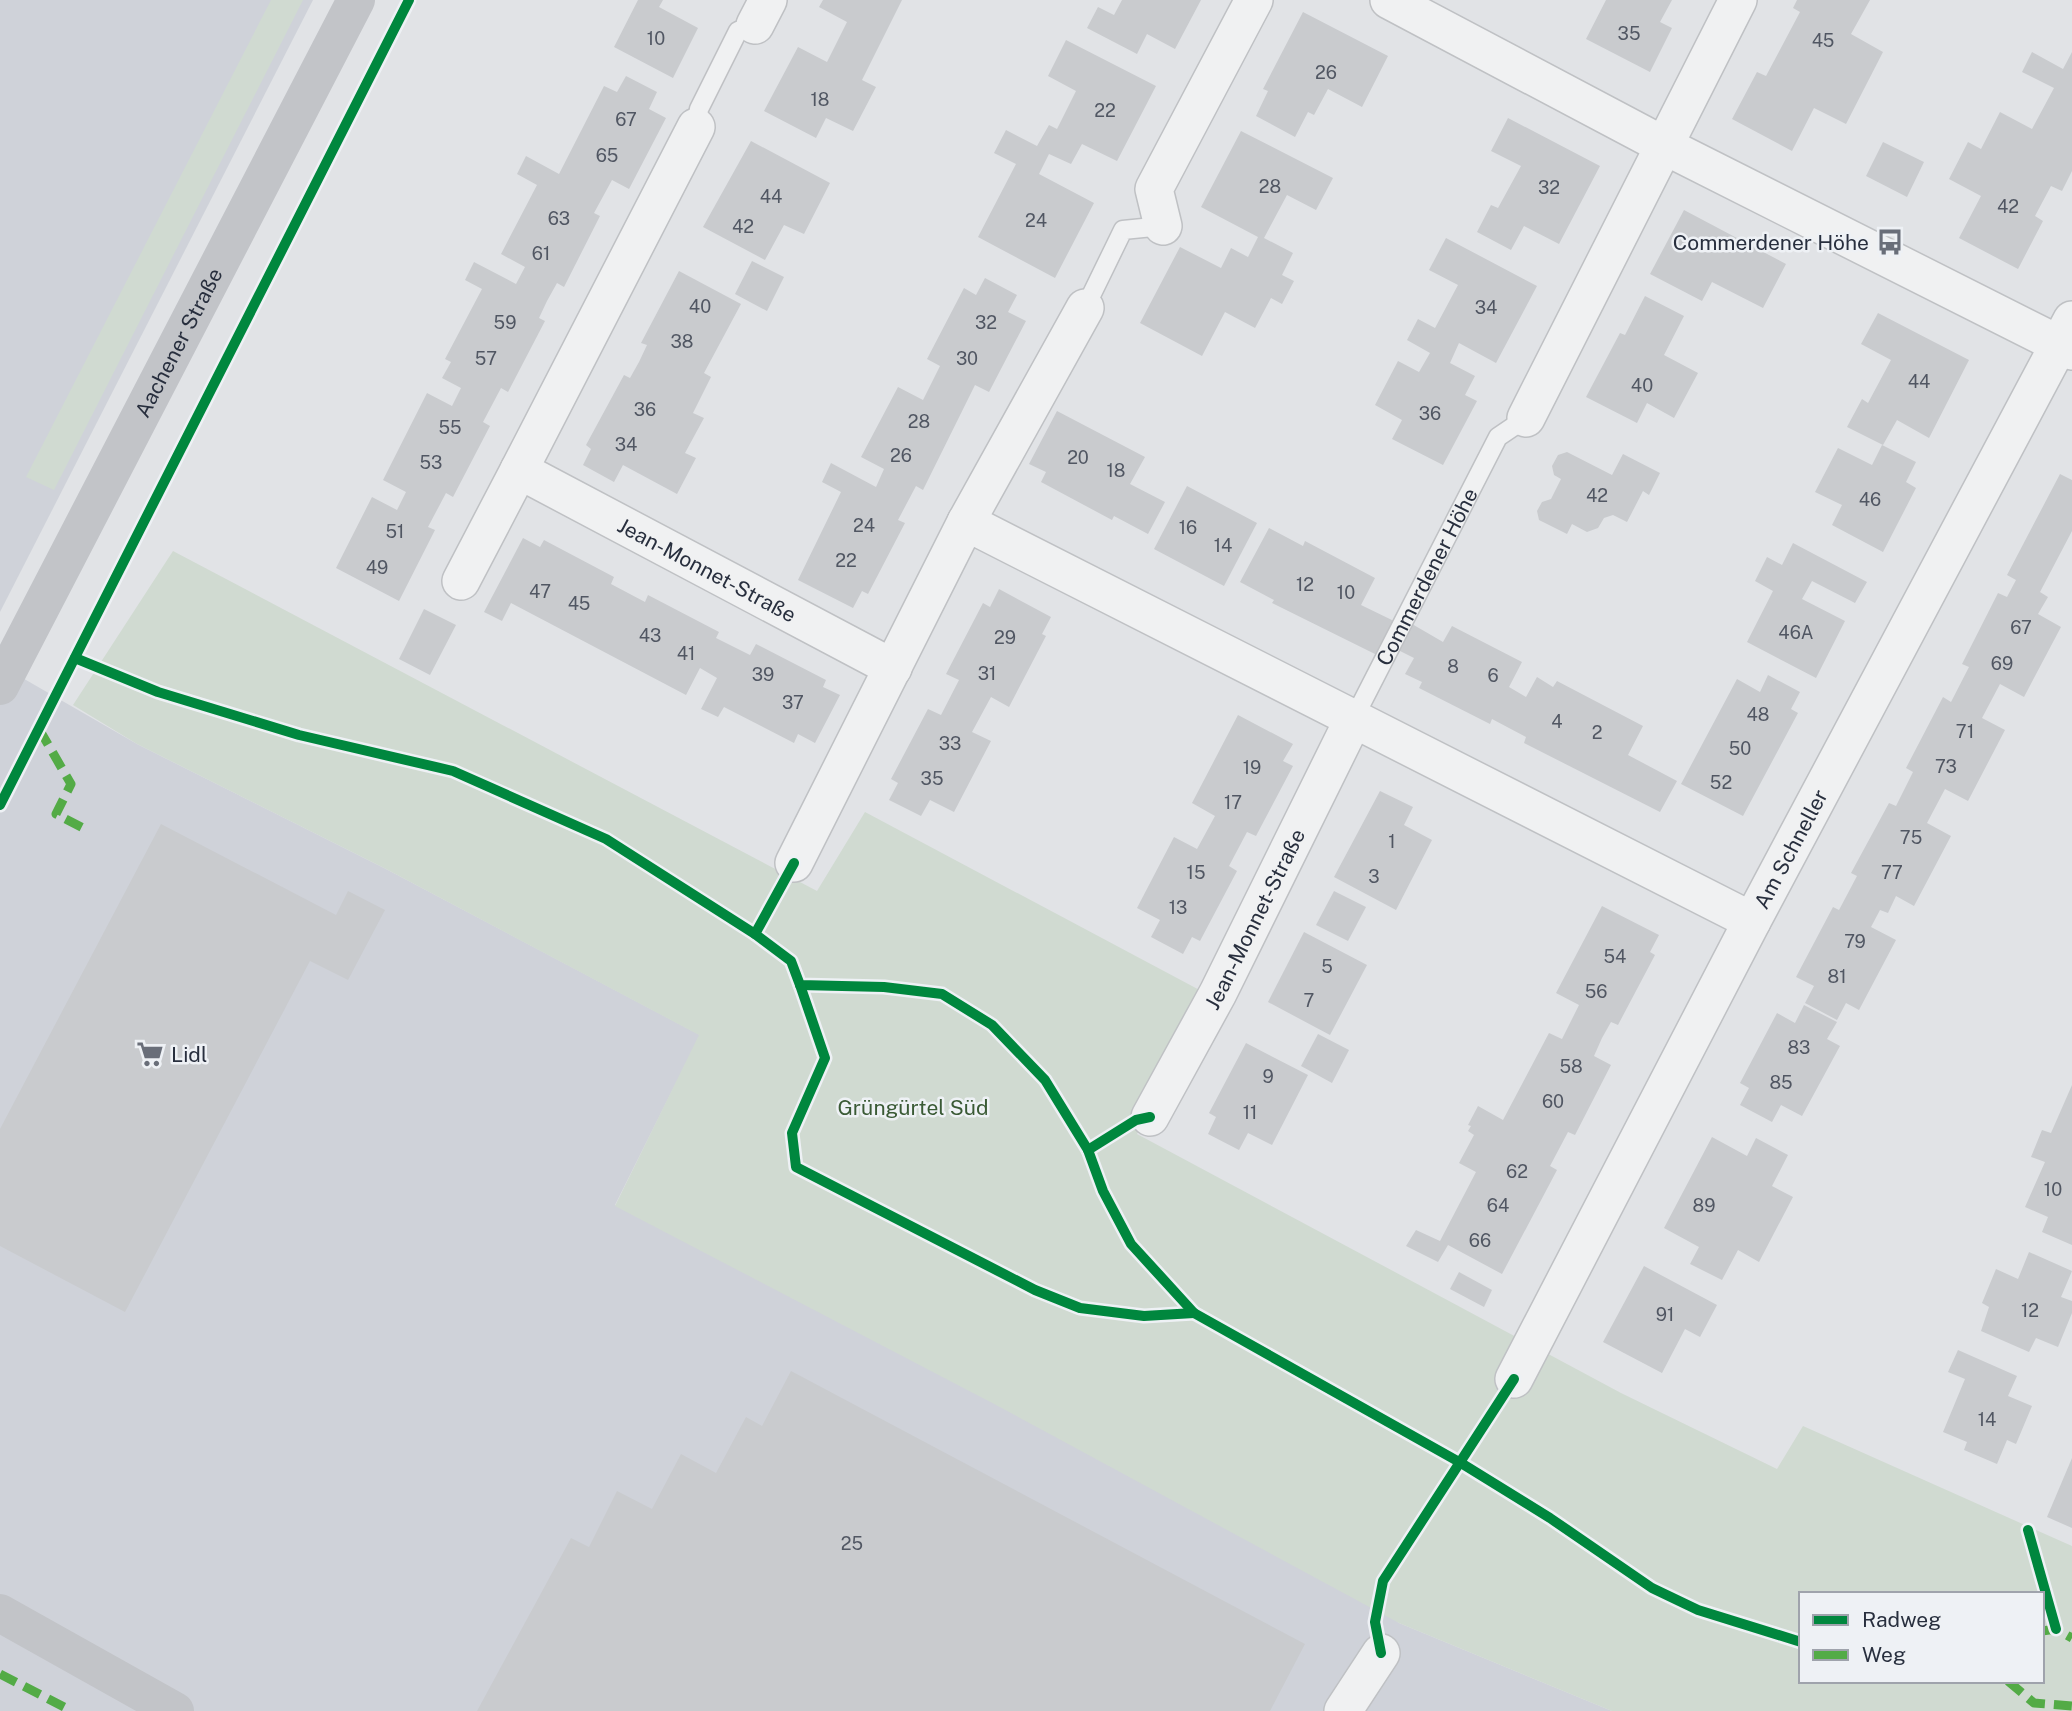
<svg xmlns="http://www.w3.org/2000/svg" width="2072" height="1711" viewBox="0 0 2072 1711" font-family="'Public Sans',sans-serif">
	<style>
		.built { fill: #cfd2d9 }
		.green { fill: #d0dad1; fill-rule: evenodd }
		.building { fill: #c9cbce }
		.lines { fill: none; stroke-linecap: round; stroke-linejoin: round }
		.lane-casing { stroke: #bfc1c4; stroke-width: 21 }
		.street-casing { stroke: #bfc1c4; stroke-width: 40 }
		.lane { stroke: #f0f1f2; stroke-width: 18 }
		.street { stroke: #f0f1f2; stroke-width: 37 }
		.secondary { stroke: #c2c4c8; stroke-width: 38 }
		.quiet { stroke: #53ab46; stroke-width: 9; stroke-dasharray: 18 9; stroke-linecap: butt }
		.cycleway-casing { stroke: #eef1f5; stroke-width: 15 }
		.cycleway { stroke: #00873e; stroke-width: 10 }
		.labels { text-anchor: middle; dominant-baseline: central; stroke-width: 5; stroke-linejoin: round; paint-order: stroke }
		.number-label { font-size: 18px; fill: #515763 }
		.poi-label { font-size: 21px; fill: #282f3e; stroke: #eef1f5; text-anchor: end }
		.street-label { font-size: 21px; fill: #282f3e; stroke: #eef1f5 }
		.park-label { font-size: 21px; fill: #3a5a35; stroke: #eef1f5 }
	</style>
	<rect width="100%" height="100%" fill="#e1e3e6"/>
	<g class="built">
		<polygon points="0,0 313,0 0,612"/>
		<polygon points="0,665 137,744 386,869 700,1035 615,1205 1344,1581 1399,1623 1612,1711 0,1711"/>
	</g>
	<g class="green">
		<polygon points="271,0 303,0 54,490 26,477"/>
		<path d="M173,551L817,891L865,812L1207,994L1137,1134L1621,1393L1777,1469L1803,1426L2072,1546V1711H1612L1399,1623L998,1406L615,1206L699,1035L386,869L137,744L73,705ZM1801,1594H2042V1681H1801Z"/>
	</g>
	<g class="building">
		<polygon points="638,0 663,0 659,7 698,28 673,78 614,47"/>
		<polygon points="823,0 902,0 862,80 876,87 853,131 826,118 816,138 764,111 798,47 827,62 847,22 819,7"/>
		<polygon points="1122,0 1201,0 1175,49 1147,34 1137,54 1087,28 1098,7 1114,15"/>
		<polygon points="1606,0 1672,0 1660,22 1672,28 1650,72 1586,39"/>
		<polygon points="1797,0 1870,0 1851,34 1883,52 1846,124 1814,108 1792,151 1732,119 1757,72 1766,76 1800,12 1793,8"/>
		<polygon points="1303,12 1388,56 1362,107 1328,89 1314,115 1308,112 1295,137 1256,116 1268,91 1263,89"/>
		<polygon points="1066,40 1156,86 1117,161 1082,144 1071,164 1049,154 1039,174 1094,203 1055,278 978,237 1016,164 994,153 1006,130 1037,146 1049,125 1057,129 1076,91 1048,76"/>
		<polygon points="2032,52 2063,69 2072,52 2072,171 2062,191 2051,186 2035,216 2043,221 2018,269 1959,238 1981,196 1949,179 1968,142 1981,149 2000,112 2032,129 2054,88 2022,72"/>
		<polygon points="626,76 657,92 649,109 666,118 629,189 612,180 594,213 600,216 564,287 557,283 547,301 539,318 545,321 508,392 501,388 483,422 490,426 453,497 446,493 428,527 435,530 399,601 336,568 372,497 397,510 406,492 383,480 427,393 452,406 461,388 442,378 451,362 445,359 482,289 465,280 474,262 516,284 525,267 501,254 537,185 517,174 526,156 559,174 604,86 617,92"/>
		<polygon points="1508,118 1600,166 1559,244 1524,226 1511,250 1477,232 1491,205 1498,208 1521,166 1491,151"/>
		<polygon points="1241,131 1333,178 1316,210 1287,195 1264,238 1293,253 1282,275 1294,281 1282,304 1271,298 1255,328 1225,312 1202,356 1140,323 1180,247 1221,268 1231,248 1248,257 1258,237 1201,207"/>
		<polygon points="751,141 830,183 804,234 784,225 765,260 703,227"/>
		<polygon points="1883,142 1924,162 1907,197 1866,176"/>
		<polygon points="1684,210 1786,264 1763,308 1712,282 1702,301 1650,274"/>
		<polygon points="1446,238 1537,286 1496,363 1459,343 1450,363 1475,376 1465,395 1477,401 1443,465 1392,439 1402,420 1375,405 1398,361 1419,372 1430,353 1407,340 1418,319 1435,328 1458,285 1429,270"/>
		<polygon points="752,261 784,277 767,311 735,294"/>
		<polygon points="679,271 741,304 704,373 711,377 693,413 704,418 685,453 696,458 677,494 623,465 614,482 583,465 591,449 586,445 624,375 630,378 639,362 647,345 641,343"/>
		<polygon points="985,278 1017,295 1008,312 1026,321 989,392 975,385 923,490 916,486 898,520 905,523 868,594 862,591 853,608 798,580 841,492 822,482 831,463 876,487 884,469 861,457 898,387 923,400 940,366 927,359 964,288 976,295"/>
		<polygon points="1645,296 1684,316 1664,355 1698,373 1674,418 1647,403 1637,423 1586,397 1620,333 1625,335"/>
		<polygon points="1878,313 1969,360 1929,438 1897,420 1883,445 1847,427 1862,399 1868,403 1891,360 1861,344"/>
		<polygon points="1057,411 1145,457 1130,484 1165,502 1148,534 1114,516 1112,520 1041,482 1046,472 1029,464"/>
		<polygon points="1882,445 1916,462 1906,482 1916,488 1883,552 1832,525 1842,505 1815,492 1838,448 1872,465"/>
		<polygon points="1567,452 1612,475 1623,454 1660,473 1649,495 1643,491 1627,522 1613,515 1604,518 1598,528 1587,532 1572,524 1567,534 1539,520 1537,511 1542,502 1551,499 1561,479 1554,475 1552,466 1558,455"/>
		<polygon points="2060,474 2072,480 2072,531 2040,592 2048,597 2038,614 2061,627 2024,697 2000,684 1982,718 2005,730 1968,801 1945,789 1927,823 1951,836 1914,906 1896,896 1888,913 1880,910 1871,927 1896,940 1859,1010 1846,1003 1837,1020 1805,1003 1814,986 1796,977 1833,907 1839,910 1857,876 1851,873 1889,803 1896,806 1913,772 1906,768 1943,697 1951,702 1969,667 1962,664 1998,593 2007,597 2016,580 2007,575"/>
		<polygon points="1187,486 1257,523 1224,586 1154,549"/>
		<polygon points="1269,528 1303,546 1305,541 1375,578 1361,605 1396,622 1379,656 1272,603 1274,600 1240,582"/>
		<polygon points="523,538 540,547 544,540 614,577 611,584 645,602 648,595 719,632 716,638 750,655 756,644 826,680 823,687 840,695 815,743 798,734 794,743 724,707 718,717 701,709 717,678 700,668 686,695 511,603 502,621 484,612"/>
		<polygon points="1793,543 1867,582 1855,603 1812,581 1802,599 1845,621 1816,678 1747,642 1773,591 1755,581 1767,557 1782,565"/>
		<polygon points="999,589 1051,617 1042,634 1046,636 1009,707 991,697 972,732 991,741 954,812 930,800 921,816 889,800 898,783 891,779 928,709 941,715 959,680 946,674 983,603 990,607"/>
		<polygon points="424,609 456,625 430,675 399,659"/>
		<polygon points="1412,624 1443,642 1452,626 1522,662 1509,687 1526,697 1537,677 1553,687 1557,681 1643,726 1628,755 1677,781 1660,812 1524,743 1526,737 1492,719 1490,724 1419,688 1422,682 1405,674 1414,658 1398,650"/>
		<polygon points="1768,675 1800,692 1791,709 1798,713 1743,816 1681,784 1737,679 1760,692"/>
		<polygon points="1238,715 1293,744 1283,761 1293,766 1256,836 1247,832 1229,866 1237,871 1200,941 1192,937 1183,954 1151,937 1160,920 1137,908 1174,837 1197,849 1215,816 1192,803"/>
		<polygon points="1380,791 1413,807 1404,825 1432,840 1396,910 1334,877"/>
		<polygon points="161,824 336,915 348,891 385,910 348,980 310,961 125,1312 0,1246 0,1129"/>
		<polygon points="1334,891 1366,907 1348,941 1316,925"/>
		<polygon points="1602,906 1659,935 1650,952 1655,955 1618,1025 1611,1022 1602,1038 1594,1056 1611,1065 1575,1135 1568,1132 1550,1166 1557,1170 1502,1274 1448,1245 1438,1262 1406,1246 1416,1230 1440,1241 1476,1172 1459,1163 1474,1135 1468,1131 1471,1126 1468,1125 1478,1106 1503,1120 1549,1033 1562,1039 1579,1005 1556,993"/>
		<polygon points="1304,932 1367,965 1330,1035 1268,1002"/>
		<polygon points="1804,1005 1837,1022 1827,1039 1840,1046 1802,1116 1781,1105 1772,1122 1740,1105 1749,1088 1740,1083 1777,1013 1795,1023"/>
		<polygon points="1318,1034 1349,1050 1332,1083 1301,1066"/>
		<polygon points="1246,1043 1308,1075 1272,1145 1248,1133 1239,1150 1208,1134 1216,1117 1209,1113"/>
		<polygon points="2072,1085 2072,1245 2042,1232 2048,1217 2025,1207 2045,1162 2031,1157 2042,1130 2051,1133"/>
		<polygon points="1712,1137 1747,1156 1756,1138 1788,1155 1772,1186 1793,1197 1759,1262 1738,1250 1722,1280 1690,1264 1699,1247 1664,1228"/>
		<polygon points="2029,1252 2072,1271 2061,1297 2072,1301 2072,1313 2058,1347 2036,1338 2029,1352 1981,1331 1989,1307 1982,1303 1996,1269 2018,1279"/>
		<polygon points="1644,1266 1717,1305 1700,1337 1685,1329 1662,1373 1603,1342"/>
		<polygon points="1459,1272 1492,1290 1484,1307 1450,1289"/>
		<polygon points="1958,1350 2017,1376 2008,1396 2032,1406 2016,1444 2007,1440 1997,1464 1964,1450 1967,1442 1943,1432 1965,1379 1948,1372"/>
		<polygon points="791,1371 1305,1644 1270,1711 477,1711 571,1538 589,1547 617,1491 652,1509 681,1454 716,1473 746,1417 762,1426"/>
		<polygon points="2072,1458 2072,1528 2047,1517"/>
	</g>
	<g class="lines">
		<g class="lane-casing">
			<g id="lane">
				<polyline points="696,127 699,109 738,31 755,25"/>
				<polyline points="1085,308 1123,230 1163,226"/>
				<path id="s1" d="M1354,718L1498,437L1526,418"/>
			</g>
		</g>
		<g class="street-casing">
			<g id="street">
				<polyline points="1389,0 1663,145 2072,351"/>
				<polyline points="755,25 768,0"/>
				<polyline points="1163,226 1154,189 1254,0"/>
				<polyline points="1526,418 1738,0"/>
				<polyline points="519,470 696,127"/>
				<polyline points="966,522 1085,308"/>
				<path id="s2" d="M461,581L519,470L893,668"/>
				<polyline points="794,863 966,522 1752,921"/>
				<path id="s3" d="M1150,1117L1218,993L1354,718"/>
				<path id="s4" d="M1514,1379L1752,921L2072,320"/>
				<polyline points="1343,1711 1381,1653"/>
			</g>
		</g>
		<use href="#lane" class="lane"/>
		<use href="#street" class="street"/>
		<g class="secondary">
			<path id="s5" d="M0,686L356,0"/>
			<polyline points="0,1613 175,1711"/>
		</g>
		<g class="quiet">
			<polyline points="39,729 71,784 56,814 89,831"/>
			<polyline points="2042,1631 2056,1629 2072,1638"/>
			<polyline points="0,1674 72,1711"/>
			<polyline points="2008,1681 2034,1703 2072,1706"/>
		</g>
		<g class="cycleway-casing">
			<g id="cycleway">
				<polyline points="75,658 158,692 299,735 453,771 606,839 755,934"/>
				<polyline points="0,805 409,0"/>
				<polyline points="794,863 755,934 791,961 800,985 884,987 942,994 992,1025 1045,1080 1088,1150"/>
				<polyline points="800,985 825,1058 792,1133 796,1167 1035,1290 1080,1308 1144,1316 1194,1313"/>
				<polyline points="1150,1117 1136,1120 1088,1150 1103,1191 1131,1244 1194,1313 1461,1463 1550,1518 1652,1588 1698,1610 1801,1642"/>
				<polyline points="2028,1530 2056,1629"/>
				<polyline points="1381,1653 1375,1622 1383,1581 1514,1379"/>
			</g>
		</g>
		<use href="#cycleway" class="cycleway"/>
	</g>
	<defs>
		<g id="bus-bare" transform="scale(2.1)"><path d="M-5-6H5V4H4V6H2V4H-2V6H-4V4H-5ZM-3.5-4V0h7V-4ZM-3.5 1.2v1.5H-2V1.2ZM2 1.2v1.5H3.5V1.2Z" fill="#696e79" stroke="#eef1f5" stroke-width="2.5" paint-order="stroke"/></g>
		<g id="supermarket-bare" transform="scale(2.1)"><path d="M-6-5.5h2.5l.6 2H6L4.5 2H-2.5L-4.4-4H-6ZM-1.5 3.2a1.3 1.3 0 1 0 .1 0ZM3 3.2a1.3 1.3 0 1 0 .1 0Z" fill="#696e79" stroke="#eef1f5" stroke-width="2.5" paint-order="stroke"/></g>
	</defs>
	<g fill-rule="evenodd">
		<use href="#bus-bare" x="1890" y="242"/>
		<use href="#supermarket-bare" x="150" y="1054"/>
	</g>
	<g class="labels">
		<g class="number-label">
			<text x="1629" y="33">35</text>
			<text x="656" y="38">10</text>
			<text x="1823" y="40">45</text>
			<text x="1326" y="72">26</text>
			<text x="820" y="99">18</text>
			<text x="1105" y="110">22</text>
			<text x="626" y="119">67</text>
			<text x="607" y="155">65</text>
			<text x="1270" y="186">28</text>
			<text x="1549" y="187">32</text>
			<text x="771" y="196">44</text>
			<text x="2008" y="206">42</text>
			<text x="559" y="218">63</text>
			<text x="1036" y="220">24</text>
			<text x="743" y="226">42</text>
			<text x="541" y="253">61</text>
			<text x="700" y="306">40</text>
			<text x="1486" y="307">34</text>
			<text x="505" y="322">59</text>
			<text x="986" y="322">32</text>
			<text x="682" y="341">38</text>
			<text x="486" y="358">57</text>
			<text x="967" y="358">30</text>
			<text x="1919" y="381">44</text>
			<text x="1642" y="385">40</text>
			<text x="645" y="409">36</text>
			<text x="1430" y="413">36</text>
			<text x="919" y="421">28</text>
			<text x="450" y="427">55</text>
			<text x="626" y="444">34</text>
			<text x="901" y="455">26</text>
			<text x="1078" y="457">20</text>
			<text x="431" y="462">53</text>
			<text x="1116" y="470">18</text>
			<text x="1597" y="495">42</text>
			<text x="1870" y="499">46</text>
			<text x="864" y="525">24</text>
			<text x="1188" y="527">16</text>
			<text x="395" y="531">51</text>
			<text x="1223" y="545">14</text>
			<text x="846" y="560">22</text>
			<text x="377" y="567">49</text>
			<text x="1305" y="584">12</text>
			<text x="540" y="591">47</text>
			<text x="1346" y="592">10</text>
			<text x="579" y="603">45</text>
			<text x="2021" y="627">67</text>
			<text x="1796" y="632">46A</text>
			<text x="650" y="635">43</text>
			<text x="1005" y="637">29</text>
			<text x="686" y="653">41</text>
			<text x="2002" y="663">69</text>
			<text x="1453" y="666">8</text>
			<text x="987" y="673">31</text>
			<text x="763" y="674">39</text>
			<text x="1493" y="675">6</text>
			<text x="793" y="702">37</text>
			<text x="1758" y="714">48</text>
			<text x="1557" y="721">4</text>
			<text x="1965" y="731">71</text>
			<text x="1597" y="732">2</text>
			<text x="950" y="743">33</text>
			<text x="1740" y="748">50</text>
			<text x="1946" y="766">73</text>
			<text x="1252" y="767">19</text>
			<text x="932" y="778">35</text>
			<text x="1721" y="782">52</text>
			<text x="1233" y="802">17</text>
			<text x="1911" y="837">75</text>
			<text x="1392" y="841">1</text>
			<text x="1196" y="872">15</text>
			<text x="1892" y="872">77</text>
			<text x="1374" y="876">3</text>
			<text x="1178" y="907">13</text>
			<text x="1855" y="941">79</text>
			<text x="1615" y="956">54</text>
			<text x="1327" y="966">5</text>
			<text x="1837" y="976">81</text>
			<text x="1596" y="991">56</text>
			<text x="1309" y="1000">7</text>
			<text x="1799" y="1047">83</text>
			<text x="1571" y="1066">58</text>
			<text x="1268" y="1076">9</text>
			<text x="1781" y="1082">85</text>
			<text x="1553" y="1101">60</text>
			<text x="1250" y="1112">11</text>
			<text x="1517" y="1171">62</text>
			<text x="2053" y="1189">10</text>
			<text x="1498" y="1205">64</text>
			<text x="1704" y="1205">89</text>
			<text x="1480" y="1240">66</text>
			<text x="2030" y="1310">12</text>
			<text x="1665" y="1314">91</text>
			<text x="1987" y="1419">14</text>
			<text x="852" y="1543">25</text>
		</g>
		<g class="poi-label">
			<text x="1869" y="242">Commerdener Höhe</text>
			<text x="171" y="1054" text-anchor="start">Lidl</text>
		</g>
		<g class="street-label">
			<text stroke="none"><textPath href="#s5" startOffset="387">Aachener Straße</textPath></text>
			<text stroke="none"><textPath href="#s2" startOffset="338">Jean-Monnet-Straße</textPath></text>
			<text stroke="none"><textPath href="#s1" startOffset="159">Commerdener Höhe</textPath></text>
			<text stroke="none"><textPath href="#s4" startOffset="598">Am Schneller</textPath></text>
			<text stroke="none"><textPath href="#s3" startOffset="224">Jean-Monnet-Straße</textPath></text>
		</g>
		<g class="park-label">
			<text x="913" y="1107">Grüngürtel Süd</text>
		</g>
	</g>
	<rect x="1799" y="1592" width="245" height="91" fill="#eef1f5" stroke="#9fa3ac" stroke-width="2"/>
	<rect x="1813" y="1615" width="35" height="10" fill="#00873e" stroke="#9fa3ac" stroke-width="2"/>
	<text x="1862" y="1627" font-size="21" fill="#282f3e">Radweg</text>
	<rect x="1813" y="1650" width="35" height="10" fill="#53ab46" stroke="#9fa3ac" stroke-width="2"/>
	<text x="1862" y="1662" font-size="21" fill="#282f3e">Weg</text>
</svg>
